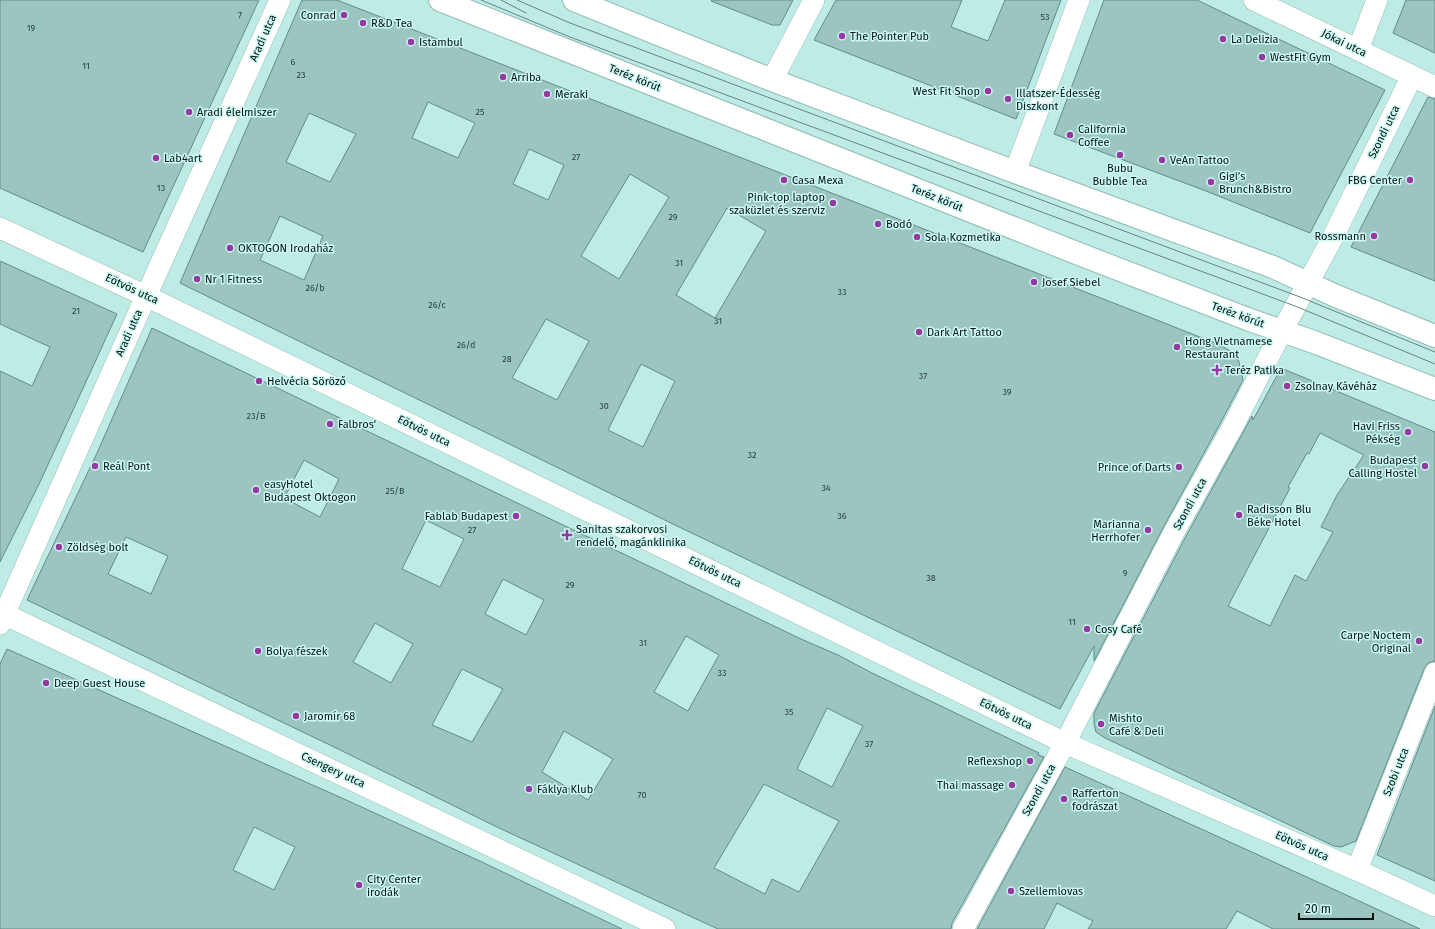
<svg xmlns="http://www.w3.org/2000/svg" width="1435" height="929" viewBox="0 0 1435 929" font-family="'Fira Sans',sans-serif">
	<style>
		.building { fill: #9bc6c0; stroke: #628b86; fill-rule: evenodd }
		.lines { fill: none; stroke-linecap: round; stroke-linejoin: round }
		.street-casing { stroke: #92bdb7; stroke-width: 22 }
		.secondary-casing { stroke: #92bdb7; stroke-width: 24 }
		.street { stroke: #fff; stroke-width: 21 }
		.secondary { stroke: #fff; stroke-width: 22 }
		.tram { stroke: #668480; stroke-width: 1 }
		.poi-dot { fill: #9538a2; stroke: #ccf9f3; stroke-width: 1.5 }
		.labels { text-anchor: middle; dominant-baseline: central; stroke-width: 3; stroke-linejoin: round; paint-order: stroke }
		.number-label { font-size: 9px; fill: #2a403d }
		.poi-label { font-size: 11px; fill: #041311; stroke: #ccf9f3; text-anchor: start }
		.street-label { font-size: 11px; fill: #041311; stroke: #ccf9f3 }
	</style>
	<rect width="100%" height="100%" fill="#bfebe5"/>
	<g class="building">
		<polygon points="0,0 259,0 143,252 0,188"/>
		<path d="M302,0H337L1134,311L1220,345L1232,352L1238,358L1243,380L1221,422L1163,528L1094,661V646L1060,709L677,526L180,283ZM428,102L475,123L458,158L412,138ZM309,113L356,134L330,182L286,162ZM529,149L564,165L548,200L513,184ZM630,174L669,197L619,279L581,256ZM727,208L766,231L715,318L676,295ZM280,216L323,236L304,280L260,260ZM546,319L589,341L557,400L512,378ZM641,364L675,381L643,447L608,430Z"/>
		<polygon points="712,0 793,0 780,25 772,25 711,1"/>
		<polygon points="836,0 962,0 951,27 988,41 1005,0 1061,0 1016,119 814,40"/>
		<polygon points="1104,0 1197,0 1385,90 1310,233 1206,191 1054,134"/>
		<polygon points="1406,0 1435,0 1435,53 1393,33"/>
		<polygon points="1428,97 1435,99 1435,281 1351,247"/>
		<polygon points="0,261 117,314 41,480 0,562 0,371 32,386 50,347 0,324"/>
		<path d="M152,328L801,639L838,655L872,673L1039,753L1038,755L1044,757L952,923L951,929H718L499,828L332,746L27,600L97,453ZM304,460L339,479L320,517L284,498ZM426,520L464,539L440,587L402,569ZM126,537L168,556L151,594L108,574ZM503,579L544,600L526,635L485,614ZM375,623L413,644L391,683L353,662ZM686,636L719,655L688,711L654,692ZM462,669L503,689L472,742L432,725ZM827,708L863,726L832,787L797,769ZM564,731L613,759L588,800L542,772ZM764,784L839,821L799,892L772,879L765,894L714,868Z"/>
		<path d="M1281,368L1435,432V661L1428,663L1424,669L1356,841L1341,847L1334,846L1105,738L1096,732L1094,724V713L1184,540L1252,416L1253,420ZM1320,433L1364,455L1337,495L1321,527L1333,532L1306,581L1295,575L1270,626L1228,606L1290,488L1288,487L1307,453L1309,454Z"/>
		<path d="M7,649L344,799L482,862L622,929H0V664ZM254,827L295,847L274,890L233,870Z"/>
		<polygon points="1435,706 1435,881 1377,855"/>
		<polygon points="1065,767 1344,894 1420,929 1273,929 1237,911 1226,929 1088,929 1093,921 1057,903 1044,929 977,929"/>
	</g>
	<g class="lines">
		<g class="street-casing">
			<g id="street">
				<polyline points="1254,0 1435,87"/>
				<polyline points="1358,50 1377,0"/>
				<polyline points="772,80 814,0"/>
				<polyline points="1015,172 1079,0"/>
				<polyline points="0,228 146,296 1065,743 1357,870 1435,906"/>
				<polyline points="0,612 665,929"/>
				<polyline points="0,624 146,296 280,0"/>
				<polyline points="1357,870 1435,673"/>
				<polyline points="963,929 1065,743 1173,534 1232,428 1282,331 1333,237 1412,76"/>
			</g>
		</g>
		<g class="secondary-casing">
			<g id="secondary">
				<polyline points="440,0 1074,252 1250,320 1314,342 1435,389"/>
				<polyline points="574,0 772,80 1015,172 1273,267 1336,296 1435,336"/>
			</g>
		</g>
		<use href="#street" class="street"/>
		<use href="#secondary" class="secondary"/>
		<g class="tram">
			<polyline points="481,0 570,37 1295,306 1435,364"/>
			<polyline points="501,0 526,13"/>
			<polyline points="517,0 570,23 1300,297 1435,352"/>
		</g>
	</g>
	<g class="poi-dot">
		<circle cx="344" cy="15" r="4"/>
		<circle cx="363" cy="23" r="4"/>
		<circle cx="842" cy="36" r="4"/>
		<circle cx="1223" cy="39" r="4"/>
		<circle cx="411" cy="42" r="4"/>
		<circle cx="1262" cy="57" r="4"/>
		<circle cx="503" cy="77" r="4"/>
		<circle cx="988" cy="91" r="4"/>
		<circle cx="547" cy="94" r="4"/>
		<circle cx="1008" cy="99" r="4"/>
		<circle cx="189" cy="112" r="4"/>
		<circle cx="1070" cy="135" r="4"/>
		<circle cx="1120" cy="155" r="4"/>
		<circle cx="156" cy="158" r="4"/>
		<circle cx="1162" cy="160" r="4"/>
		<circle cx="784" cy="180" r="4"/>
		<circle cx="1410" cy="180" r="4"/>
		<circle cx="1211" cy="182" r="4"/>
		<circle cx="833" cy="203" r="4"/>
		<circle cx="878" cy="224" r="4"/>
		<circle cx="1374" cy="236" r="4"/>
		<circle cx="917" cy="237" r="4"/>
		<circle cx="230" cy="248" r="4"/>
		<circle cx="197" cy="279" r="4"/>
		<circle cx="1034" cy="282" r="4"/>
		<circle cx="919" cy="332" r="4"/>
		<circle cx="1177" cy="347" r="4"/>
		<path d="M1215 364h4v4h4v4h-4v4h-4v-4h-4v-4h4z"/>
		<circle cx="259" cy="381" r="4"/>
		<circle cx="1287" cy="386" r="4"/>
		<circle cx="330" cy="424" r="4"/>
		<circle cx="1408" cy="432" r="4"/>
		<circle cx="95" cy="466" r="4"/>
		<circle cx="1425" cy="466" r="4"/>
		<circle cx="1179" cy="467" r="4"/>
		<circle cx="256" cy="490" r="4"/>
		<circle cx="1239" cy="515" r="4"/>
		<circle cx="516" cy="516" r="4"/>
		<circle cx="1148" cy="530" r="4"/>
		<path d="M565 529h4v4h4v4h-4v4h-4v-4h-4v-4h4z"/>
		<circle cx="59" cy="547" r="4"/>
		<circle cx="1087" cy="629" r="4"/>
		<circle cx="1419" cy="641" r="4"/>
		<circle cx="258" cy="651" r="4"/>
		<circle cx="46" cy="683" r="4"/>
		<circle cx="296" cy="716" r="4"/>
		<circle cx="1101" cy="724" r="4"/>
		<circle cx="1030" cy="761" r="4"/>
		<circle cx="1012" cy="785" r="4"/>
		<circle cx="529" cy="789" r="4"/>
		<circle cx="1064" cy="799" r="4"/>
		<circle cx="359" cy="885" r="4"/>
		<circle cx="1011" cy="891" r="4"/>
	</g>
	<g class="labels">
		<g class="number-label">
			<text x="240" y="15">7</text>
			<text x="1045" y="17">53</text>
			<text x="31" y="28">19</text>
			<text x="293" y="62">6</text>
			<text x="86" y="66">11</text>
			<text x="301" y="75">23</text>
			<text x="480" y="112">25</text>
			<text x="576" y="157">27</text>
			<text x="161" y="188">13</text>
			<text x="673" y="217">29</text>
			<text x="679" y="263">31</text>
			<text x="315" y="288">26/b</text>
			<text x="842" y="292">33</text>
			<text x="437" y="305">26/c</text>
			<text x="76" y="311">21</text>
			<text x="718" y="321">31</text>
			<text x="466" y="345">26/d</text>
			<text x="507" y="359">28</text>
			<text x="923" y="376">37</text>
			<text x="1007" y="392">39</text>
			<text x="604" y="406">30</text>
			<text x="256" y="416">23/B</text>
			<text x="752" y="455">32</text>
			<text x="826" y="488">34</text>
			<text x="395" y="491">25/B</text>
			<text x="842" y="516">36</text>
			<text x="472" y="530">27</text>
			<text x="1125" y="573">9</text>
			<text x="931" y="578">38</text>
			<text x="570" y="585">29</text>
			<text x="1072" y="622">11</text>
			<text x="643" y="643">31</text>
			<text x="722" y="673">33</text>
			<text x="789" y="712">35</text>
			<text x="869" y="744">37</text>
			<text x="642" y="795">70</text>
		</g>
		<g class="poi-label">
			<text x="336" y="15" text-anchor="end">Conrad</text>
			<text x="371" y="23">R&amp;D Tea</text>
			<text x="850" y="36">The Pointer Pub</text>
			<text x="1231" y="39">La Delizia</text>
			<text x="419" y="42">Istambul</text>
			<text x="1270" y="57">WestFit Gym</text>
			<text x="511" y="77">Arriba</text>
			<text x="980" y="91" text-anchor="end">West Fit Shop</text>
			<text x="1016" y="93">Illatszer-Édesség<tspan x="1016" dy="13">Diszkont</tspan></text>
			<text x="555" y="94">Meraki</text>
			<text x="197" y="112">Aradi élelmiszer</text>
			<text x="1078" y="129">California<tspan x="1078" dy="13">Coffee</tspan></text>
			<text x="164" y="158">Lab4art</text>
			<text x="1170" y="160">VeAn Tattoo</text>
			<text x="1120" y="168" text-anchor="middle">Bubu<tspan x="1120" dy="13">Bubble Tea</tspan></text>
			<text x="1219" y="176">Gigi’s<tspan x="1219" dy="13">Brunch&amp;Bistro</tspan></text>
			<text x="792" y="180">Casa Mexa</text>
			<text x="1402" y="180" text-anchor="end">FBG Center</text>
			<text x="825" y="197" text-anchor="end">Pink-top laptop<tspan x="825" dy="13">szaküzlet és szerviz</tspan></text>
			<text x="886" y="224">Bodó</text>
			<text x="1366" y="236" text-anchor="end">Rossmann</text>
			<text x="925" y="237">Sola Kozmetika</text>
			<text x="238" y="248">OKTOGON Irodaház</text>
			<text x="205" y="279">Nr 1 Fitness</text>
			<text x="1042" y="282">Josef Siebel</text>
			<text x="927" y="332">Dark Art Tattoo</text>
			<text x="1185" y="341">Hong Vietnamese<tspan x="1185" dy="13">Restaurant</tspan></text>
			<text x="1225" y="370">Teréz Patika</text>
			<text x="267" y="381">Helvécia Söröző</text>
			<text x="1295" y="386">Zsolnay Kávéház</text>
			<text x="338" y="424">Falbros'</text>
			<text x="1400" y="426" text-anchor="end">Havi Friss<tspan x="1400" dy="13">Pékség</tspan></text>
			<text x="1417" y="460" text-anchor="end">Budapest<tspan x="1417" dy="13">Calling Hostel</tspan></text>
			<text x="103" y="466">Reál Pont</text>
			<text x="1171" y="467" text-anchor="end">Prince of Darts</text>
			<text x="264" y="484">easyHotel<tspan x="264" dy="13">Budapest Oktogon</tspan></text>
			<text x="1247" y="509">Radisson Blu<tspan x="1247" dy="13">Béke Hotel</tspan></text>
			<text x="508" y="516" text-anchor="end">Fablab Budapest</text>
			<text x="1140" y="524" text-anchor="end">Marianna<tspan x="1140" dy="13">Herrhofer</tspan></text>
			<text x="576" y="529">Sanitas szakorvosi<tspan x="576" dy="13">rendelő, magánklinika</tspan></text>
			<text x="67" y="547">Zöldség bolt</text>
			<text x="1095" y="629">Cosy Café</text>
			<text x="1411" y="635" text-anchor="end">Carpe Noctem<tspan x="1411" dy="13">Original</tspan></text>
			<text x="266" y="651">Bolya fészek</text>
			<text x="54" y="683">Deep Guest House</text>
			<text x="304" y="716">Jaromír 68</text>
			<text x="1109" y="718">Mishto<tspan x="1109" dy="13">Café &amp; Deli</tspan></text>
			<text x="1022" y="761" text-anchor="end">Reflexshop</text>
			<text x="1004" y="785" text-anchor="end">Thai massage</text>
			<text x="537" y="789">Fáklya Klub</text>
			<text x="1072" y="793">Rafferton<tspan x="1072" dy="13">fodrászat</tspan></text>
			<text x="367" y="879">City Center<tspan x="367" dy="13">irodák</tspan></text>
			<text x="1019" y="891">Szellemlovas</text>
		</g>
		<g class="street-label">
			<text transform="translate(263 38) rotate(-66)">Aradi utca</text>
			<text transform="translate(1344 43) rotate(26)">Jókai utca</text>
			<text transform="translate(635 78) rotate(22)">Teréz körút</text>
			<text transform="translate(1384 132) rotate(-64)">Szondi utca</text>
			<text transform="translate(937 198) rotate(22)">Teréz körút</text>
			<text transform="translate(132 289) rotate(25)">Eötvös utca</text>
			<text transform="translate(1238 315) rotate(20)">Teréz körút</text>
			<text transform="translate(129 333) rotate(-66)">Aradi utca</text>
			<text transform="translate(424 431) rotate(26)">Eötvös utca</text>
			<text transform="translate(1190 504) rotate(-61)">Szondi utca</text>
			<text transform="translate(715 572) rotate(26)">Eötvös utca</text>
			<text transform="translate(1006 714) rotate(26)">Eötvös utca</text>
			<text transform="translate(333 770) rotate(25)">Csengery utca</text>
			<text transform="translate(1396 772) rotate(-68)">Szobi utca</text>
			<text transform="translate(1039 790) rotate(-61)">Szondi utca</text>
			<text transform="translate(1302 846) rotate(24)">Eötvös utca</text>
		</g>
	</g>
	<path d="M1299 913v6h74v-6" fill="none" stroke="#041311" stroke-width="2"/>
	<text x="1305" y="913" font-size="12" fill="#041311" stroke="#ccf9f3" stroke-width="3" paint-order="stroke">20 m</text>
</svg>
